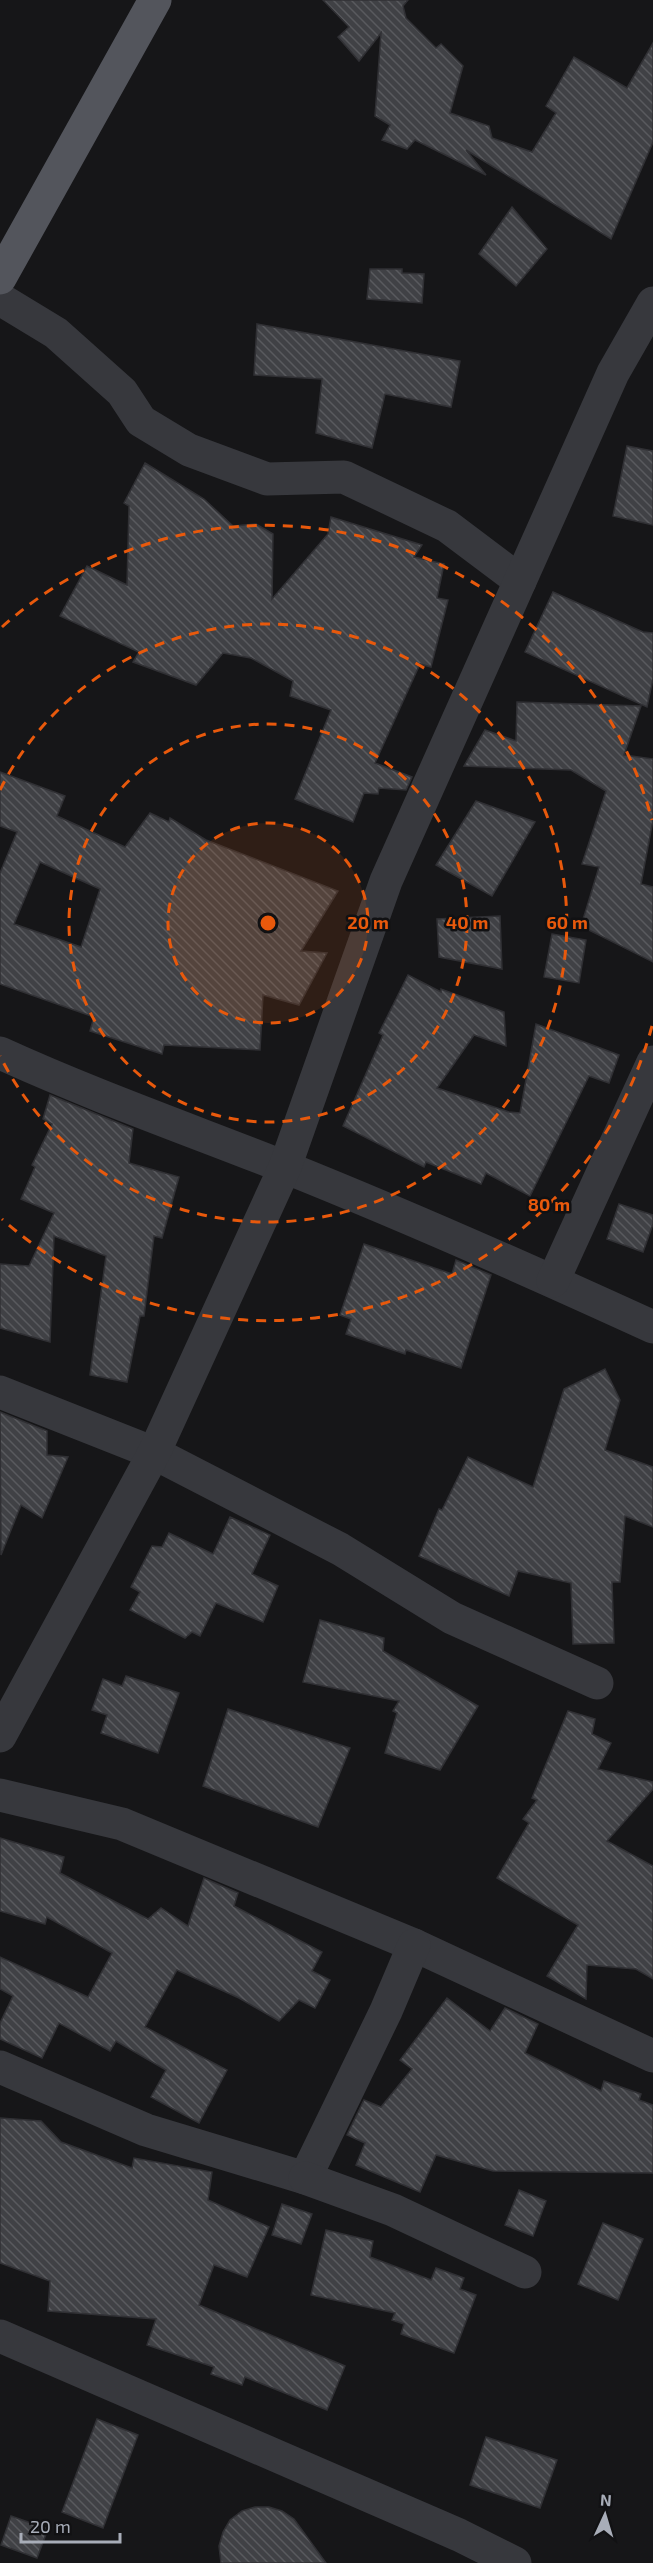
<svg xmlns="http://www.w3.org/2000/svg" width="653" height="2563" viewBox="0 0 653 2563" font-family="'Exo 2',sans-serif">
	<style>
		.building { fill: url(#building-back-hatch); stroke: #303034; stroke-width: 1.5; fill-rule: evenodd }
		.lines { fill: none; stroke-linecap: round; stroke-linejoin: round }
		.street { stroke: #37383d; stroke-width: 33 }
		.primary { stroke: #53555c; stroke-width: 33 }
		.ring { fill: none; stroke: #e8590c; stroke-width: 3; stroke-dasharray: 10 8 }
		.centre { fill: #e8590c; stroke: #111113; stroke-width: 3 }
		.ring-label { font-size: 18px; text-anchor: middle; font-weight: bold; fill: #e8590c; stroke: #111113; stroke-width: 5; stroke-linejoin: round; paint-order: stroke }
	</style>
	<defs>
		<pattern id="building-back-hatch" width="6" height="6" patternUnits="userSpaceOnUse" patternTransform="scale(1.5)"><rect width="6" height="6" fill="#404145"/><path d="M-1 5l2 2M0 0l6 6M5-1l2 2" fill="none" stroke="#595a5e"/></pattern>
	</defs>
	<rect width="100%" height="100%" fill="#161618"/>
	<g class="building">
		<polygon points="323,0 408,0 403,6 406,18 436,48 441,44 463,66 450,113 489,126 492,138 532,152 556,113 546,106 574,57 627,88 653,43 653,142 611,239 466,150 486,175 415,140 407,149 382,140 390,125 375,116 381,33 359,61 338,37 349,27"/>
		<polygon points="512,207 547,249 516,286 479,254"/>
		<polygon points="370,269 402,269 402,273 424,274 422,303 367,299"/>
		<polygon points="257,324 460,361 451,407 385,394 372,448 316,433 322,379 254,375"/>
		<polygon points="627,446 653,451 653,525 613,516"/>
		<polygon points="145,463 204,499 233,526 256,524 273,534 272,599 328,534 331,517 422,545 414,557 444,564 437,598 448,600 431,667 420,664 375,763 412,777 406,790 379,788 378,794 364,793 353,822 295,799 331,710 290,696 293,681 251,658 223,653 196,685 133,662 139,652 60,616 87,566 127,585 129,506 124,503"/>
		<polygon points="553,592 643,632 653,633 653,679 647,707 525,652"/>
		<polygon points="517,702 641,706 624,755 653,759 653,820 641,884 653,887 653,962 581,926 599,867 582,864 606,791 571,770 464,766 485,730 516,741"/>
		<path d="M0,772L65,796L57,816L125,847L150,813L169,822L170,818L206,840L338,891L301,951L327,953L299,1005L263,995L260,1050L164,1045L162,1054L90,1031L94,1017L0,984V873L17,832L0,826ZM40,862L100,889L81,947L14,924Z"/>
		<polygon points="476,801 535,822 492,896 436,865"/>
		<polygon points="500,916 502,969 439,957 437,919"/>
		<polygon points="552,934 586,940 579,983 544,977"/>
		<polygon points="408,975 441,992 441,989 504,1012 506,1046 474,1035 437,1088 509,1112 520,1113 536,1024 619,1055 609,1083 589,1076 530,1196 486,1173 481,1184 426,1162 424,1167 343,1126 383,1035 379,1033"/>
		<polygon points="50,1095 133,1129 129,1163 179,1177 162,1238 154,1236 144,1316 140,1316 127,1382 90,1375 106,1256 54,1236 50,1342 0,1328 0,1264 29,1266 54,1213 21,1199 35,1167 32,1165 52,1124 43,1119"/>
		<polygon points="619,1204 653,1215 653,1224 643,1252 607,1239"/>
		<polygon points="364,1244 452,1274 456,1260 491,1275 461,1368 406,1350 405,1354 346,1334 351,1319 340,1315"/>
		<polygon points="605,1369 620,1400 605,1450 653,1467 653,1527 625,1516 620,1582 612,1582 614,1643 573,1644 571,1583 518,1571 509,1596 419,1556 439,1509 442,1510 468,1457 533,1487 564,1389"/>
		<polygon points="0,1412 47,1431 47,1455 68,1457 42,1518 21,1505 1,1555"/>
		<polygon points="230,1517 270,1535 252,1574 278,1586 263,1622 216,1603 200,1636 192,1632 185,1638 130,1610 140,1592 131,1587 152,1546 162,1547 169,1533 213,1554"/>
		<polygon points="320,1620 384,1638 383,1651 478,1706 440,1770 385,1753 397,1713 393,1711 399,1701 303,1682"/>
		<polygon points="126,1676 179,1693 158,1753 101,1733 107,1715 92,1710 103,1679 122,1686"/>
		<polygon points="228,1709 350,1748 318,1827 203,1786"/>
		<polygon points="568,1711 595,1719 592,1734 611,1743 598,1769 653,1782 653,1789 607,1841 653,1866 653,1979 636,1969 587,1965 586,1999 547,1976 578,1925 497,1878 529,1823 523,1819 537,1800 532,1798"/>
		<polygon points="0,1838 64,1857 60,1873 148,1919 161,1908 188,1926 204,1878 238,1893 234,1906 322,1952 312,1971 330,1980 315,2008 299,2000 279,2021 239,1998 177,1970 145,2027 227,2070 199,2123 151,2097 166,2070 116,2041 110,2051 59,2023 42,2058 0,2039 0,2023 13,1996 0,1989 0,1957 88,1997 112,1953 47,1917 45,1924 0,1911"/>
		<polygon points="447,1998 490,2031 505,2008 538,2024 525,2053 601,2091 604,2081 641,2094 639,2100 653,2105 653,2173 493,2171 436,2155 420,2192 356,2165 365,2143 347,2135 364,2100 381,2107 412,2069 400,2060"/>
		<polygon points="0,2118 41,2121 61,2142 132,2168 134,2158 212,2172 208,2200 269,2227 247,2277 214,2265 199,2305 345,2366 327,2410 245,2377 242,2385 211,2374 214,2367 147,2345 156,2319 48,2311 50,2281 0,2263"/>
		<polygon points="519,2190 546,2201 533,2236 505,2225"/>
		<polygon points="282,2204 312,2214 301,2244 272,2235"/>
		<polygon points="603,2223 643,2239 618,2300 578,2284"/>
		<polygon points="326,2230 373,2241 370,2257 431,2280 436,2268 464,2278 460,2289 476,2295 454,2353 401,2334 404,2324 392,2320 395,2313 311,2295"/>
		<polygon points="97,2419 138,2435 103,2528 62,2512"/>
		<polygon points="486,2437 557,2460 540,2508 470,2485"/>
		<polygon points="255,2507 269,2507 282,2511 294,2519 326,2563 221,2563 219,2546 223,2532 230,2520 242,2511"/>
		<polygon points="11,2516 48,2529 37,2558 1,2545"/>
	</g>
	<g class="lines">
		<g class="street">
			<polyline points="0,299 56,333 122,392 141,421 189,450 267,479 344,477 447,526 520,581"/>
			<path d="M0,1053C92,1095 188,1129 282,1166C407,1216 531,1271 653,1327"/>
			<polyline points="553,1281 653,1062"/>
			<polyline points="0,1392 154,1453 340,1549 452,1618 597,1683"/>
			<polyline points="0,1736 154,1453 285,1167 386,881 613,373 653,303"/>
			<polyline points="0,1795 122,1824 414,1945 653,2056"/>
			<polyline points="0,2067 146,2130 305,2178 386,2011 414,1945"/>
			<polyline points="305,2178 393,2210 525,2272"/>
			<polyline points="0,2336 459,2535 515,2563"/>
		</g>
		<polyline class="primary" points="0,278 155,0"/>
	</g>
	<circle cx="268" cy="923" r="100" fill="#e8590c" fill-opacity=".12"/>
	<g class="ring">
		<circle cx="268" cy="923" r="100"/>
		<circle cx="268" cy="923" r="199"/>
		<path d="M0 790A299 299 0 1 1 0 1056"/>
		<path d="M652 1026A398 398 0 0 1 2 1219M2 627A398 398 0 0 1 652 820"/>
	</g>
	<circle cx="268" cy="923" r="9" class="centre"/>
	<g class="ring-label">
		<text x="368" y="929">20 m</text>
		<text x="467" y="929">40 m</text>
		<text x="567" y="929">60 m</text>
		<text x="549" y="1211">80 m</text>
	</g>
	<g transform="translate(605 2515) rotate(4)" stroke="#111113" stroke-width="4.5" paint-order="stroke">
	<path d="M0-4.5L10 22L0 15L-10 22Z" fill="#a8adb8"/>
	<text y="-9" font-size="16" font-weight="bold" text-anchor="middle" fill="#a8adb8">N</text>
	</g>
	<path d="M21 2533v9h99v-9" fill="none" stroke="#a8adb8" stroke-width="3"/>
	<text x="30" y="2533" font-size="18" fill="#a8adb8" stroke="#111113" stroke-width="4.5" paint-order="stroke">20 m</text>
</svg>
